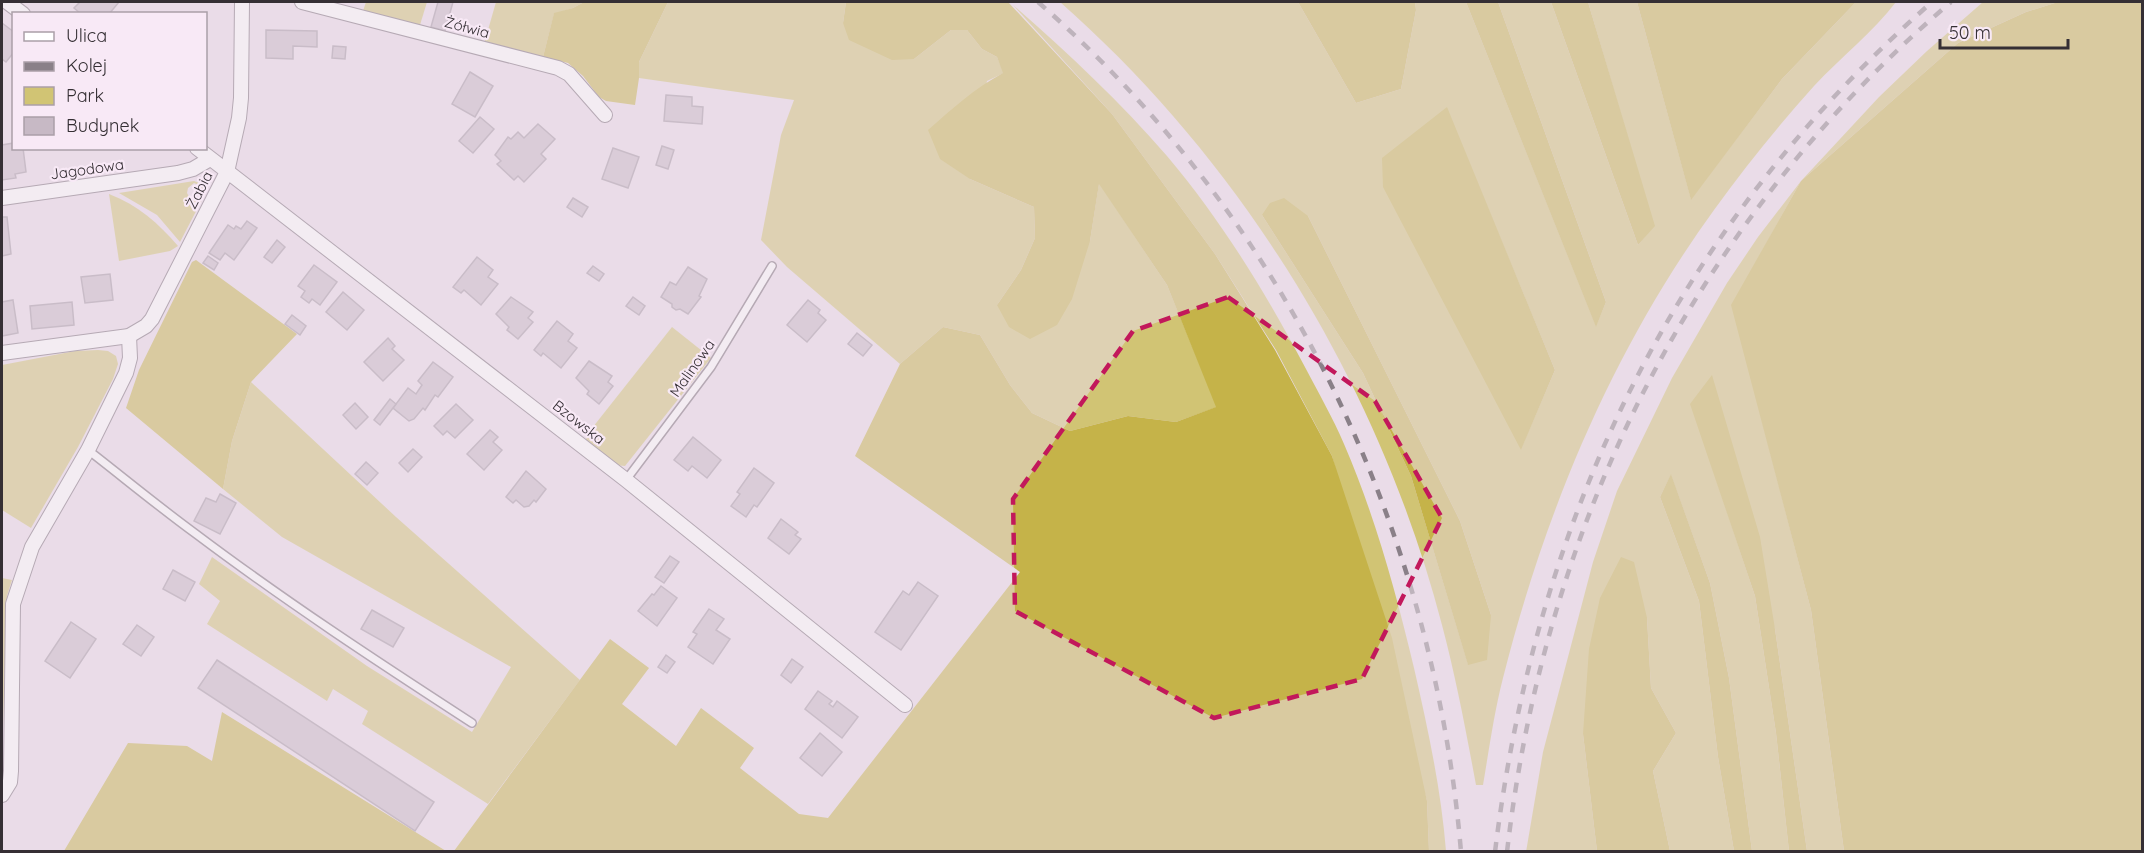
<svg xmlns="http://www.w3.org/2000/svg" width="2144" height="853" viewBox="0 0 2144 853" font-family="Quicksand,sans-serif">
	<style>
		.green { fill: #d1c474; fill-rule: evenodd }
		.forest { fill: #c5b349 }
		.building { fill: #c7b9c5; stroke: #a396a2; stroke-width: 1.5 }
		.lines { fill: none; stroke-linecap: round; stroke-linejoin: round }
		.lane-casing { stroke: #786c77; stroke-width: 10 }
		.street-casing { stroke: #786c77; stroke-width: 16 }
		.lane { stroke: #fff; stroke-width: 7 }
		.street { stroke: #fff; stroke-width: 14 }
		.rail { stroke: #8a8088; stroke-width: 4.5; stroke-dasharray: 10 10; stroke-linecap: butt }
		.marked { fill: none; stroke: #c2185b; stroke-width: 4.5; stroke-dasharray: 12 8; stroke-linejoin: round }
		.labels { text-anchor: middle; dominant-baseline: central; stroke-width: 4.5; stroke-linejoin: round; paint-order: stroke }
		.street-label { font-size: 15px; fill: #352f34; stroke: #f8e9f6 }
	</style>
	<rect width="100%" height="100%" fill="#eadce8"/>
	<g class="green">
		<polygon points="366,2 427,2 420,25 363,11"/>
		<polygon points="496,2 584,2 573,8 554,14 543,57 484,44"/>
		<polygon points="668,2 846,2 843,23 914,59 951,30 967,30 982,49 997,57 1004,73 987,81 970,179 1034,207 1035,238 1021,270 997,305 1090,241 1099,183 1167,285 1217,407 1176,422 1128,416 1070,431 1032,413 1010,385 980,335 943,327 900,364 787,267 761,240 781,135 794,100 639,78 639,62"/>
		<path d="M1060,2H1298L1356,103L1401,89L1416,10L1415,2H1466L1596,326L1606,302L1498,2H1551L1638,245L1654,226L1588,2H1637L1691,199L1782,79L1856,2H1896C1874,31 1840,58 1814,86C1779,125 1745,167 1714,210C1613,349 1545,511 1503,678C1494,713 1489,750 1483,785H1476C1466,731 1456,678 1442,625C1380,387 1244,164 1060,2ZM1446,107L1555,370L1521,449ZM1262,215L1308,216L1460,521L1491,615L1468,664L1411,476L1363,373Z"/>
		<polygon points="1983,2 2058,2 2026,12 1958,43 1801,181 1732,305 1811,610 1844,851 1807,851 1775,629 1691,404 1755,596 1776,733 1789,851 1752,851 1729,678 1710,583 1671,475 1660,497 1699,601 1718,757 1734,851 1670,851 1653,771 1676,733 1651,688 1647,618 1583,734 1597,851 1526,852 1543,752 1593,562 1617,491 1672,378 1727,283 1758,237 1801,181 1879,97 1927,51"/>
		<path d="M1013,5C1067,52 1120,102 1167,156C1222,221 1267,295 1306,369C1319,394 1333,418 1344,444C1375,516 1396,592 1414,668C1428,729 1441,789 1446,851H1429L1427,801L1332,456L1276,350L1215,254L1112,114Z"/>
		<path d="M194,181L204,185L205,194L180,242L157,215L119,193ZM194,183L201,186L202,191L199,197C194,200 189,198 187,193L188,188Z"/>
		<path d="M109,194C138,205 158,223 178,246L170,251L119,261Z"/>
		<polygon points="672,327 711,358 625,466 615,465 585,442 589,432"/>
		<polygon points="98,350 108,351 116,356 118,364 113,379 78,447 31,528 2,510 2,365 75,351"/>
		<polygon points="251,382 396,517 580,680 488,804 362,724 368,711 333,689 327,701 207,624 220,601 199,584 212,557 367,666 472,732 511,667 282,537 223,489 232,441"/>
		<polygon points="2,578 12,580 7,596 2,763"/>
	</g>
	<g class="forest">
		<polygon points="584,2 668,2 639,62 639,78 635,105 606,101 599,97 583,76 568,63 543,57 554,13 573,8"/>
		<path d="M846,2H1008L1112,114L1215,254L1275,350L1332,456L1392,638L1427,801L1429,851H454L610,639L649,668L622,704L676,746L701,708L754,748L740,768L799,814L828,818L1020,572L855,456L900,364L943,327L980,335L1010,385L1032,413L1070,431L1128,416L1176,422L1216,407L1167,285L1099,184L1090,241L1072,299L1057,325L1030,339L1009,327L997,305L1021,270L1035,238L1034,207L970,179L940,159L928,130C952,109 975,88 1003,73L997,57L982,49L967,30H951L914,59L892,60L849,40L843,23Z"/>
		<polygon points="1298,2 1415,2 1416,10 1401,89 1356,103"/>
		<polygon points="1466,2 1498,2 1606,302 1596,327"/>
		<polygon points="1551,2 1588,2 1655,226 1638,245"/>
		<polygon points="1637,2 1856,2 1782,79 1691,200"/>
		<polygon points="2058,2 2142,2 2142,851 1844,851 1811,610 1731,305 1801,181 1958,43 2026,12"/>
		<polygon points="1447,107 1555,370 1521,450 1383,187 1382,158"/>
		<polygon points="1284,198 1308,216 1460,521 1491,615 1487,660 1468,665 1411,476 1363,373 1262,215 1270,203"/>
		<polygon points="196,260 297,334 251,382 232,441 223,489 126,408 139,370 192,262"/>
		<polygon points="1712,375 1760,537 1775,629 1807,851 1789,851 1776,733 1755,596 1690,404"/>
		<polygon points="1671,474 1710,583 1729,678 1752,851 1734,851 1718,757 1699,601 1660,497"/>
		<polygon points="1621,557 1634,562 1647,618 1651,688 1676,733 1653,771 1670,851 1597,851 1583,734 1589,649 1600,598"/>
		<polygon points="222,712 446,851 64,851 128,743 187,746 212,761"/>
	</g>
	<g class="building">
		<polygon points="80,2 119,2 109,14 81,14 74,8"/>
		<polygon points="438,2 453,2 445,31 431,27"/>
		<polygon points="2,23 14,32 14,52 6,62 2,59"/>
		<polygon points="266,30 317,31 317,47 293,46 293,59 266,58"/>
		<polygon points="333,46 346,47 345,59 332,58"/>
		<polygon points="470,72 493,86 475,117 452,104"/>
		<polygon points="666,95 692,97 692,106 703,107 702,124 664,121"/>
		<polygon points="480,117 494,129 473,153 459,141"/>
		<polygon points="538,124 555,139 541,154 546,159 524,182 518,176 514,180 497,164 501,161 495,155 508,137 511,139 518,132 524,138"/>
		<polygon points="14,143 14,148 23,148 26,172 15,174 16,178 2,180 2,145"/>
		<polygon points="662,146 674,150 668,169 656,165"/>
		<polygon points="613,148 639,157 628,188 602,179"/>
		<polygon points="573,198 588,207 582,217 567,207"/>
		<polygon points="2,217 7,217 11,254 2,256"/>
		<polygon points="247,221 257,228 234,260 225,253 220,260 209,253 228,225 234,229 236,226 241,229"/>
		<polygon points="277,240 285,247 272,263 264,257"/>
		<polygon points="208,256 218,263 214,270 203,263"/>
		<polygon points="477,257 493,270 488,277 498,284 481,305 464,290 461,293 453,287"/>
		<polygon points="314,265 337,282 320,305 312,299 309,303 301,297 305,291 298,286"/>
		<polygon points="593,266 604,274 599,281 587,273"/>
		<polygon points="688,267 707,279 699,296 701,297 688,314 680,309 676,310 672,307 672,304 661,297 670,282 676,285"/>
		<polygon points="110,274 113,300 85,303 81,277"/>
		<polygon points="343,292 364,310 347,330 326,312"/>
		<polygon points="511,297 533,312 528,318 533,322 518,339 507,330 509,327 496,314"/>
		<polygon points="633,297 645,306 639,315 626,306"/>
		<polygon points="13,300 18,333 2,336 2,302"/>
		<polygon points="808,300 820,310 818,313 826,320 807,342 787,325"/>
		<polygon points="72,302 74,325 32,329 30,306"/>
		<polygon points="292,315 306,326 300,335 285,324"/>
		<polygon points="557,321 573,334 568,341 577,348 561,368 543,353 541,356 534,350"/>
		<polygon points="857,333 872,345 863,356 848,344"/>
		<polygon points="388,338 395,346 392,349 404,360 383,381 364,362"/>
		<polygon points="589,361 612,376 608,382 613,386 599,404 587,394 589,391 576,378"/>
		<polygon points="433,362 453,377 438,397 435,395 425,410 423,408 414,419 409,421 393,408 408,388 416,394 422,385 418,381"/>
		<polygon points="390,399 396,404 380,425 374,420"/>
		<polygon points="355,403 368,417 356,429 343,415"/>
		<polygon points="456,404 473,420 455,438 447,431 443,435 434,426"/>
		<polygon points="490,430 498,437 493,442 502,450 484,470 467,454"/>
		<polygon points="693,437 721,460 707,478 692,466 688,471 674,460"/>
		<polygon points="413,449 422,457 408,472 399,463"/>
		<polygon points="366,462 378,473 367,485 355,474"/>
		<polygon points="754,468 774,483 757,507 754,505 746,517 731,506 740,494 737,492"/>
		<polygon points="526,471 546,489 536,502 534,500 529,506 524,507 516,500 513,503 506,497"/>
		<polygon points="220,494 236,503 220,534 194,521 206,498 216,502"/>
		<polygon points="781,519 798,532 795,535 801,539 789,554 768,538"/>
		<polygon points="670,556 679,562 664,583 655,577"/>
		<polygon points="173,570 195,582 185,601 163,589"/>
		<polygon points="918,582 938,596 901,650 875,632 903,591 909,595"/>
		<polygon points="661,586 677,598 657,626 638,611 652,594 654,595"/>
		<polygon points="709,609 724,619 716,630 730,639 713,664 688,647 697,634 693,632"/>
		<polygon points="372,610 404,628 393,647 361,629"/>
		<polygon points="71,622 96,639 70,678 45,661"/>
		<polygon points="137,625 154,637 141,656 123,644"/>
		<polygon points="666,655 675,662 667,673 658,667"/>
		<polygon points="792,659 803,667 791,683 781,675"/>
		<polygon points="217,660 434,802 415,831 198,688"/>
		<polygon points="818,691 832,701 829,704 833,707 837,701 858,717 842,738 805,709"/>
		<polygon points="820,733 842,752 822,776 800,758"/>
	</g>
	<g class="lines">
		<g class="lane-casing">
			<g id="lane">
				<path d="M88,450C124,478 159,507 196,534C285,601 378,662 472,723"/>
				<polyline points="626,480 711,367 772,266"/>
			</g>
		</g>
		<g class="street-casing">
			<g id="street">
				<polyline points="7,2 23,14"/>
				<polyline points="302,2 558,68 569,74 605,115"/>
				<polyline points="197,148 626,480 905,705"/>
				<polyline points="2,198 178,173 193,169 210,159"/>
				<polyline points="2,353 129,336 146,326 152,319 227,172 239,118 241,98 242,2"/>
				<polyline points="2,795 10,782 11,771 13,604 32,547 88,450 126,373 130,358 129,336"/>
			</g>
		</g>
		<use href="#lane" class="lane"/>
		<use href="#street" class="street"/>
		<g class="rail">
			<path d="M1038,2C1284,216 1434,528 1461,852"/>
			<path d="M1495,852C1536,516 1676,226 1932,2"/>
			<path d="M1507,852C1545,520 1696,219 1951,2"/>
		</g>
	</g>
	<path d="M0 0H2144V853H0ZM1228,297L1375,401L1442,518L1362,679L1214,718L1015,611L1013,499L1133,331Z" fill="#eadce8" fill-opacity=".55" fill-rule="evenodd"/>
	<path class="marked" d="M1228,297L1375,401L1442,518L1362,679L1214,718L1015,611L1013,499L1133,331Z"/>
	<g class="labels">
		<g class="street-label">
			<text transform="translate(467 27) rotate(15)">Żółwia</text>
			<text transform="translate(87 169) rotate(-8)">Jagodowa</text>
			<text transform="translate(199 190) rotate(-63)">Żabia</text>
			<text transform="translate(692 368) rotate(-55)">Malinowa</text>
			<text transform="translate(579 422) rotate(38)">Bzowska</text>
		</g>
	</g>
	<rect width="2144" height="853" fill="none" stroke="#352f34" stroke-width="6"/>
	<rect x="12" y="12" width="195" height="138" fill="#f8e9f6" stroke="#aa9fa8" stroke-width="1.5"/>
	<rect x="24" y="32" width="30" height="9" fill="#ffffff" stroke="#aa9fa8" stroke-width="1.5"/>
	<text x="66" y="42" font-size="18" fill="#352f34">Ulica</text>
	<rect x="24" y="62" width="30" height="9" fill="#8a8088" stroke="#aa9fa8" stroke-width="1.5"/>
	<text x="66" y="72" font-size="18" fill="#352f34">Kolej</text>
	<rect x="24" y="87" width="30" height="18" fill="#d1c474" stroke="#aa9fa8" stroke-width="1.5"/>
	<text x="66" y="102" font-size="18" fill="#352f34">Park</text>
	<rect x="24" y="117" width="30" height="18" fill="#c7b9c5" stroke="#aa9fa8" stroke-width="1.5"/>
	<text x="66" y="132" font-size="18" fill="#352f34">Budynek</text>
	<path d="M1940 39v9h128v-9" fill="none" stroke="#352f34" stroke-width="3"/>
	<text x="1949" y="39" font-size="18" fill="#352f34" stroke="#f8e9f6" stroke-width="4.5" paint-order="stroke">50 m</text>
</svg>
